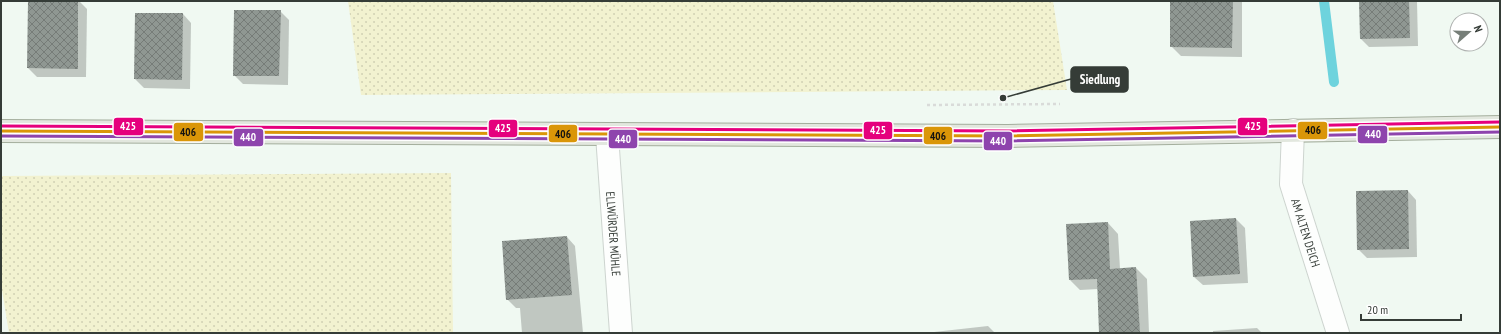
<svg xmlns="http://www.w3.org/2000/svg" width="1501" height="334" viewBox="0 0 1501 334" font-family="'PT Sans Narrow',sans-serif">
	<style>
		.grass { fill: url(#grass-dots) }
		.shadow { fill: #0003 }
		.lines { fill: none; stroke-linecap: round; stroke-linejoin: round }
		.stream { stroke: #6ed3dd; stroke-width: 10 }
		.building { fill: url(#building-cross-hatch) }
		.minor-casing { stroke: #cdd4cf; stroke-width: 24 }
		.major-casing { stroke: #a4ae9d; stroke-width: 24 }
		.path { stroke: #d9dbd9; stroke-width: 2.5; stroke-dasharray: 3 3; stroke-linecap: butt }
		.minor { stroke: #fdfefd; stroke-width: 22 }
		.major { stroke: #e2e7de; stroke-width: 22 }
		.bus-1-casing { stroke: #fff; stroke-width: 6 }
		.bus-2-casing { stroke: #fff; stroke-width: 6 }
		.bus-3-casing { stroke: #fff; stroke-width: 6 }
		.bus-1 { stroke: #da9608; stroke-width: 3 }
		.bus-2 { stroke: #8e44ad; stroke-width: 3 }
		.bus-3 { stroke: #e5007d; stroke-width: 3 }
		.labels { text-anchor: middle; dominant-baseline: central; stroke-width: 4; stroke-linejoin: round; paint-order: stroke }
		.street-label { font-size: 12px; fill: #353c37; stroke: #fff }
		.leader { fill: none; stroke: #353c37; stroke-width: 1.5 }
		.callout-dot { fill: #353c37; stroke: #fff; stroke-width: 1.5 }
		.callout { fill: #353c37; stroke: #353c37; stroke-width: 1.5 }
		.callout-label { font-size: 13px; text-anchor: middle; font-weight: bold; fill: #fff }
		.line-badge { stroke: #fff; stroke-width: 1.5 }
		.badge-label { font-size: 11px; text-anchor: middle; font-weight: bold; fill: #fff }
		.pale-badge-label { font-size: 11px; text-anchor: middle; font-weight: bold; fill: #111 }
	</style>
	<defs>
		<pattern id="grass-dots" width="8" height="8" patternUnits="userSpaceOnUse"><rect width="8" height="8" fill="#f2f2d0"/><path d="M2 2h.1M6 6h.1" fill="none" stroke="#d0d0b3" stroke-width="1.8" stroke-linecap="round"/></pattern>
		<pattern id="building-cross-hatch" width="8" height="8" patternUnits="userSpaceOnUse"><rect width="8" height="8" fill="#8f9792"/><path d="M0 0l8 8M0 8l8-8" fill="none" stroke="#767c78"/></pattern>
	</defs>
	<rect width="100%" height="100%" fill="#f0f9f2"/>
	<g class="grass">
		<polygon points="348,1 1053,1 1067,90 361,95"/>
		<polygon points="451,173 453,333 9,333 1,284 1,176"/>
	</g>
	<g class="shadow">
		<polygon points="29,1 79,1 87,9 86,77 37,77 28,68"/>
		<polygon points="1171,1 1242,1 1242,57 1181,56 1171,46"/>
		<polygon points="1360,1 1417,1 1418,46 1369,47 1361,39"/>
		<polygon points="280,11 289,20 288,85 243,84 234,75"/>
		<polygon points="183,14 191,23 190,89 144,88 135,79"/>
		<polygon points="1408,191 1416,200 1417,257 1367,258 1358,249"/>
		<polygon points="1236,219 1245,228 1248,283 1203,285 1194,277 1191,222"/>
		<polygon points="1108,223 1118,234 1120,269 1136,268 1147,279 1149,333 1100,333 1098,289 1080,290 1070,280"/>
		<polygon points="567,237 575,246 583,333 522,333 520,308 516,308 507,299"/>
		<polygon points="988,326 995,333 934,333 934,332"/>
		<polygon points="1257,328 1262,333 1213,333 1213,331"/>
	</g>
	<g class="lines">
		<polyline class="stream" points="1324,1 1334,82"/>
	</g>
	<g class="building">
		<polygon points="28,1 78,1 78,69 27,68"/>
		<polygon points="1170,1 1233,1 1232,48 1170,47"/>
		<polygon points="1359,1 1409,1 1410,38 1360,39"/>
		<polygon points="234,10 281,10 279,76 233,76"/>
		<polygon points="135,13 183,13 182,80 134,79"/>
		<polygon points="1408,190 1409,249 1357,250 1356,191"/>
		<polygon points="1236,218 1240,274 1193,277 1190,221"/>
		<polygon points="1108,222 1110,269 1136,267 1140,333 1099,333 1097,279 1069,280 1066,224"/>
		<polygon points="567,236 572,295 506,300 502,241"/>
	</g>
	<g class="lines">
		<g class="minor-casing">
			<g id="minor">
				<path id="s1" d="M1293,130L1291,184L1338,333"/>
				<path id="s2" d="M607,135L621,333"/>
			</g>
		</g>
		<g class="major-casing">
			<polyline id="major" points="1,131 1008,136 1500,127"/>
		</g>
		<polyline class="path" points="927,105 1060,104"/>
		<use href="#minor" class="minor"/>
		<use href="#major" class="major"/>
		<g class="bus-1-casing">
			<polyline id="bus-1" points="1,131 1008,136 1500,127"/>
		</g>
		<g class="bus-2-casing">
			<polyline id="bus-2" points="1,136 1008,141 1500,132"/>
		</g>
		<g class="bus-3-casing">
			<polyline id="bus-3" points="1,126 1008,131 1500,122"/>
		</g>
		<use href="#bus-1" class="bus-1"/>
		<use href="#bus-2" class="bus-2"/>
		<use href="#bus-3" class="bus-3"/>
	</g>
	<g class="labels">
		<g class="street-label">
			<text stroke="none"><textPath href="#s1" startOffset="105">AM ALTEN DEICH</textPath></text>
			<text stroke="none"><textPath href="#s2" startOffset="99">ELLWÜRDER MÜHLE</textPath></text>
		</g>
	</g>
	<path class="leader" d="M1003 98L1071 79"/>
	<circle class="callout-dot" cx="1003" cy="98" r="4"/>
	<rect class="callout" x="1071" y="67" width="57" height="25" rx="4"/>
	<g class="callout-label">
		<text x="1100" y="84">Siedlung</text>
	</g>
	<g class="line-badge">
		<rect x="1237" y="117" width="31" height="19" rx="4" fill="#e5007d"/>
		<rect x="113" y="117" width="31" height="19" rx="4" fill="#e5007d"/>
		<rect x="488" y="119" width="30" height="19" rx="4" fill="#e5007d"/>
		<rect x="863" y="121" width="30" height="19" rx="4" fill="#e5007d"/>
		<rect x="1297" y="121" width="31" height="19" rx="4" fill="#da9608"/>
		<rect x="173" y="122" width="31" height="20" rx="4" fill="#da9608"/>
		<rect x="548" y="124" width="30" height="19" rx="4" fill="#da9608"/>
		<rect x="1357" y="125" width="31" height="19" rx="4" fill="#8e44ad"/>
		<rect x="923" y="126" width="30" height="19" rx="4" fill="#da9608"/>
		<rect x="233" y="128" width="31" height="19" rx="4" fill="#8e44ad"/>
		<rect x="608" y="129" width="30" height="20" rx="4" fill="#8e44ad"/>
		<rect x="983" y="131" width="30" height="20" rx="4" fill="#8e44ad"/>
	</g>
	<g class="badge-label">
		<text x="1253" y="130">425</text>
		<text x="128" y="130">425</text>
		<text x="503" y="132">425</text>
		<text x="878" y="134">425</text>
		<text x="1373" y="138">440</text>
		<text x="248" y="141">440</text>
		<text x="623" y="143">440</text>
		<text x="998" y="145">440</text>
	</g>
	<g class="pale-badge-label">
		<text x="1313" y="134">406</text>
		<text x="188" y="136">406</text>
		<text x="563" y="138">406</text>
		<text x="938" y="140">406</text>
	</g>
	<rect width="1501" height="334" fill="none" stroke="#353c37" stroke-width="4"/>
	<g transform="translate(1469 32) rotate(70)"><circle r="19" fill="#ffffff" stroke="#aeb1af"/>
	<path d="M0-3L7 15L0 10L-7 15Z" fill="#767e78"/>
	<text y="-6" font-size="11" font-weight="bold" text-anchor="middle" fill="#353c37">N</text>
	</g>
	<path d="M1361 314v6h100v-6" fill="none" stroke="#353c37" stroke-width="2"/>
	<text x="1367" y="314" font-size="12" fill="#353c37" stroke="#ffffff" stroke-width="3" paint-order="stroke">20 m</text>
</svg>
